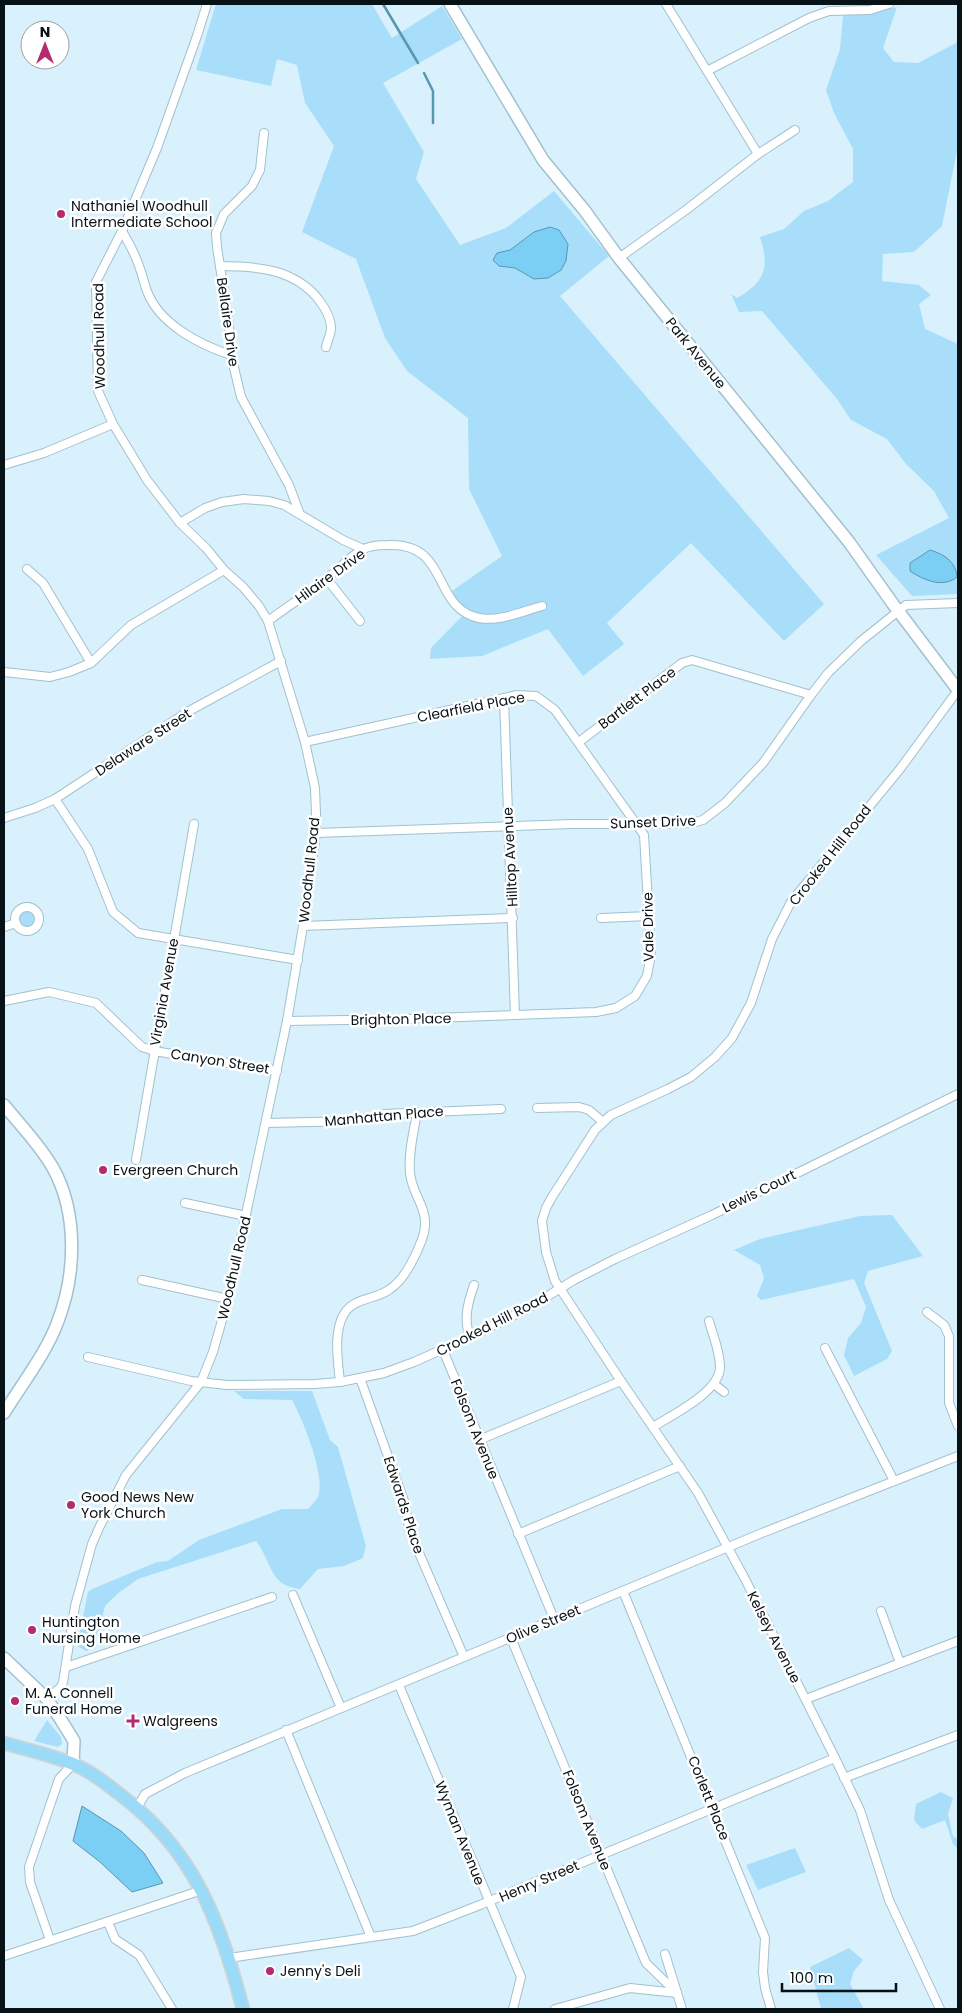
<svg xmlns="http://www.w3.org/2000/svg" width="962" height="2013" viewBox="0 0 962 2013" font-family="Poppins,sans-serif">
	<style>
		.green { fill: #a8def9; fill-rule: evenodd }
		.water { fill: #7bcff5; stroke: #5896b2 }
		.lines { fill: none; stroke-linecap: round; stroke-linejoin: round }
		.stream { stroke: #5896b2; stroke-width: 2.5 }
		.street-casing { stroke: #a2c0ce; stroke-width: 10 }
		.secondary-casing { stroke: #a2c0ce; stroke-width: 14 }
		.primary-casing { stroke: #d2d4d5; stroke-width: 15 }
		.street { stroke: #fff; stroke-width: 8 }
		.secondary { stroke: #fff; stroke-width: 11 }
		.primary { stroke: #9bdbf7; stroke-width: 12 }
		.poi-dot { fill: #b32c6e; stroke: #fff; stroke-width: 2 }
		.labels { text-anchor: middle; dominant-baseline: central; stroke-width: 5; stroke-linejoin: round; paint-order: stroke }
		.poi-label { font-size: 14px; fill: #071217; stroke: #fff; text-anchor: start }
		.street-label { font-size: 14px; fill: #071217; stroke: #fff }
	</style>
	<rect width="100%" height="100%" fill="#d9f1fd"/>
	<g class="green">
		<path d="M216,4H372L392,38L442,6L462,39L383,83L424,152L416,179L460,245L506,228L554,191L609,256L560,296L824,604L784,641L691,543L607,623L624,644L583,676L548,629L482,656L430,659L431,648L465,613L452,591L502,556L469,489L468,418L407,371L385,338L356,259L302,232L334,146L305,103L297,65L277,59L271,86L196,70ZM534,232L561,270L548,278L534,279L515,268L499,266L497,253L510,250Z"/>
		<path d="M897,7L883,48L894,62L918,63L956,43L958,38V146L942,226L914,252L883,254L882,281L919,285L931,295L919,304L925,329L958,344V594L912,596L876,555L949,518L934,491L906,464L887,439L851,420L837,399L762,311L739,312L731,294L737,298C765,282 770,267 760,237L784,229L804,211L828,201L853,182V149L834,113L826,90L840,49L843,16ZM930,550L939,583L916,575L910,563Z"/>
		<circle cx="27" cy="919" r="9"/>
		<polygon points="892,1215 923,1256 868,1271 864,1283 892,1351 887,1359 854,1376 844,1355 848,1338 861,1323 866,1307 854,1279 761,1300 757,1296 764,1278 760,1265 734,1250 760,1239 860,1216"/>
		<path d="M234,1391H312L330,1440L338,1447L366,1546L363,1558L344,1566L318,1569L300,1589C268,1585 273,1563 256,1541L138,1579L117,1594L105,1606L95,1648L86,1651L77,1646L88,1592L92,1589L157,1562L168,1561L199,1540L282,1509H308C311,1505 316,1501 318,1497C326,1476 303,1420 292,1400L244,1399Z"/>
		<polygon points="47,1720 61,1737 62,1744 58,1747 34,1741"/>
		<polygon points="941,1792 953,1798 948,1814 953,1836 958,1839 958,1849 953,1844 945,1820 922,1829 914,1820 916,1804"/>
		<polygon points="795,1848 806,1872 758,1890 746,1865"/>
		<polygon points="849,1948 863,1960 854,1971 850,1984 864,2009 821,2009 810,1967"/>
	</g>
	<g class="water">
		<polygon points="550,227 559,230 568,244 566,261 561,270 548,278 534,279 515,268 499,266 493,260 497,253 510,250 534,232"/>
		<path d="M930,550C943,554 956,561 957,577C943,588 925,581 910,571V563Z"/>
		<polygon points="82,1806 121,1831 144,1853 163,1883 132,1892 100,1862 73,1841"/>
	</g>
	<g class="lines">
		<g class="stream">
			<polyline points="383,4 418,63"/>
			<polyline points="424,73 433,91 433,123"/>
		</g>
		<g class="street-casing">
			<g id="street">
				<polyline points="666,4 758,154"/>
				<polyline points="707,71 809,18 829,11 870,10 889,4"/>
				<polyline points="264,133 260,170 252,186 224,214 216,233 217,247 229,325 231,355 241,397 289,485 299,512"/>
				<path d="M122,231C129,243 136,255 140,269C143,276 144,284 147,291C159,324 200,345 231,355"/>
				<polyline points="619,258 686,210 758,154 795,130"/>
				<path d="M220,266C257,266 295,269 319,300C325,308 331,318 331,328C331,334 327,342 326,347"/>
				<polyline points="4,465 44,453 113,424"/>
				<polyline points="180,523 205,508 222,502 244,499 269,501 284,505 343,540 363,549"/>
				<polyline points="27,569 43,583 91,663"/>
				<polyline points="327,579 360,621"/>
				<path d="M268,621C287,607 307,594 326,579C338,570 349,557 362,550C368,546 380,545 388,545C450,542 431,608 479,618C499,622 523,611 542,606"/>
				<polyline points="4,672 50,677 69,672 91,663 131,625 224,570"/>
				<polyline points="504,698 515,1015"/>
				<polyline points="579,742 682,663 692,660 811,695"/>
				<polyline points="55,799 88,849 113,912 138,933 298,960"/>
				<polyline points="4,818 35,808 55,799 189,711 281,661"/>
				<polyline points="316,833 572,824 665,824 691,823 703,820 725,803 763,763 811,695 828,673 861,641 906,605 958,603"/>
				<circle cx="27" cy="919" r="12"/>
				<polyline points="601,918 649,916"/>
				<polyline points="303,926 513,918"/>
				<polyline points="4,927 16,923"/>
				<polyline points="4,1001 49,992 96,1003 142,1047 154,1051 277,1071"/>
				<polyline points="287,1021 404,1019 596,1012 616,1008 635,996 647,976 651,954 644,835 555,710 536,696 517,695 305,742"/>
				<polyline points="537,1108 579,1107 589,1110 603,1122"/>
				<polyline points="266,1123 355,1121 383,1114 501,1109"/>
				<polyline points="136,1160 194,824"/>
				<polyline points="185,1203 246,1216"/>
				<polyline points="142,1280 228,1299"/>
				<polyline points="927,1312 944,1325 949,1336 949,1403 958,1426"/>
				<path d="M470,1337C463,1320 468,1302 474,1285"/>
				<polyline points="825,1348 894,1481"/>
				<polyline points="443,1350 554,1619"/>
				<polyline points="88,1357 191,1381 227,1385 315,1384 340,1382 384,1373 414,1362 470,1337 523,1311 574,1280 615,1259 712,1215 958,1094"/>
				<polyline points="360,1378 404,1501 410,1532 464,1657"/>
				<path d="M340,1382C338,1362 333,1332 344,1314C354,1297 376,1300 390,1289C404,1280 415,1257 421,1242C434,1211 412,1198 410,1173C408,1153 414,1131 417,1112"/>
				<polyline points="714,1384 724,1392"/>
				<path d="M653,1427C672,1415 720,1392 720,1367C720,1351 713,1336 709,1321"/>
				<polyline points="479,1440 621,1381"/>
				<polyline points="518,1534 680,1466"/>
				<polyline points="623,1591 765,1938 763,1972 765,1988 771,2009"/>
				<polyline points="293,1595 341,1708"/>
				<polyline points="881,1611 900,1663"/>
				<polyline points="511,1638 646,1963 677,1993"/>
				<polyline points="66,1667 272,1597"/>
				<polyline points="399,1685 521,1977 513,2009"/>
				<polyline points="47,1699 61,1687 63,1682 75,1606 92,1544 100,1526 126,1475 201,1382 213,1352 228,1299 287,1021 303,926 316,833 316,814 315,788 305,742 268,621 259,606 243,587 224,570 206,548 180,523 147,480 113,424 98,391 96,282 122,231 157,148 197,36 207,4"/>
				<polyline points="806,1699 958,1641"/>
				<polyline points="286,1730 371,1937"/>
				<polyline points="844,1778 958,1735"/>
				<polyline points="137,1808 145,1794 185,1773 762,1533 958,1456"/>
				<polyline points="108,1922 115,1939 139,1955 172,2009"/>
				<polyline points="50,1940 30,1882 29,1867 59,1779 73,1764"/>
				<polyline points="665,1954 682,2009"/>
				<polyline points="4,1956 202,1890"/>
				<polyline points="229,1958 413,1931 480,1905 835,1758"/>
				<polyline points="555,2009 630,1988 677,1993"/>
				<polyline points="940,2009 889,1900 860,1810 835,1758 745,1579 698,1493 621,1381 555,1281 546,1252 542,1221 546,1208 552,1197 595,1130 611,1115 668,1089 691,1077 715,1057 732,1038 751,1003 772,939 791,902 900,769 958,690"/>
			</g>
		</g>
		<g class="secondary-casing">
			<g id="secondary">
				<polyline points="450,4 543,160 585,211 619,258 849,542 893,604 958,690"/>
				<path d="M4,1105C21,1126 40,1145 53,1168C78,1213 76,1274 58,1321C47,1352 22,1384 4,1413"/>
				<polyline points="4,1658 47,1699 61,1720 74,1741 73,1764"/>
			</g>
		</g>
		<g class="primary-casing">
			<path id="primary" d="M4,1743C27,1750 51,1755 73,1764C90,1771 104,1782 118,1793C194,1849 220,1921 243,2009"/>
		</g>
		<use href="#street" class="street"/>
		<use href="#secondary" class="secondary"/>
		<use href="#primary" class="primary"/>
	</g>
	<g class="poi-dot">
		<circle cx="61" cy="214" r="5"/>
		<circle cx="103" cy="1170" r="5"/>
		<circle cx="71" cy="1505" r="5"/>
		<circle cx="32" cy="1630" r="5"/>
		<circle cx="15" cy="1701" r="5"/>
		<path d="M130.5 1713.5h5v5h5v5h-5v5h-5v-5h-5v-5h5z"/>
		<circle cx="270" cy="1971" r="5"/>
	</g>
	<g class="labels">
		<g class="poi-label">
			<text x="71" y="206">Nathaniel Woodhull<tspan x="71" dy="16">Intermediate School</tspan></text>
			<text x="113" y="1170">Evergreen Church</text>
			<text x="81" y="1497">Good News New<tspan x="81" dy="16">York Church</tspan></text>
			<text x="42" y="1622">Huntington<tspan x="42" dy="16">Nursing Home</tspan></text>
			<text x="25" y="1693">M. A. Connell<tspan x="25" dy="16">Funeral Home</tspan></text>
			<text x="143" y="1721">Walgreens</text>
			<text x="280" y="1971">Jenny's Deli</text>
		</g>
		<g class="street-label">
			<text transform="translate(228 322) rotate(82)">Bellaire Drive</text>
			<text transform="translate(99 336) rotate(-91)">Woodhull Road</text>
			<text transform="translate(696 353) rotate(51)">Park Avenue</text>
			<text transform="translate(330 576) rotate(-36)">Hilaire Drive</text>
			<text transform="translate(637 698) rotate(-37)">Bartlett Place</text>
			<text transform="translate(471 707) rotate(-11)">Clearfield Place</text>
			<text transform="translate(143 742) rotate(-33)">Delaware Street</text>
			<text transform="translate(653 822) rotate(-2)">Sunset Drive</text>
			<text transform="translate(830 855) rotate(-52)">Crooked Hill Road</text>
			<text transform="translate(510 857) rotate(-93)">Hilltop Avenue</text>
			<text transform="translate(309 870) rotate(-84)">Woodhull Road</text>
			<text transform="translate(648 927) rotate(-91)">Vale Drive</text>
			<text transform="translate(164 992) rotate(-80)">Virginia Avenue</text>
			<text transform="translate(401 1019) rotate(-1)">Brighton Place</text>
			<text transform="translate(220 1061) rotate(9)">Canyon Street</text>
			<text transform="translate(384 1116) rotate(-5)">Manhattan Place</text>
			<text transform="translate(759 1191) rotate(-26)">Lewis Court</text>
			<text transform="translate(234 1268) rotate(-77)">Woodhull Road</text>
			<text transform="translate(492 1324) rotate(-27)">Crooked Hill Road</text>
			<text transform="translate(475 1429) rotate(68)">Folsom Avenue</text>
			<text transform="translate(404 1505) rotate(72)">Edwards Place</text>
			<text transform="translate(543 1624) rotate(-23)">Olive Street</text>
			<text transform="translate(774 1637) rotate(63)">Kelsey Avenue</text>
			<text transform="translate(709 1798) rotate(68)">Corlett Place</text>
			<text transform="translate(587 1820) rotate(68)">Folsom Avenue</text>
			<text transform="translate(460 1833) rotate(68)">Wyman Avenue</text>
			<text transform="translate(539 1881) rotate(-23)">Henry Street</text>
		</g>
	</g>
	<rect width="962" height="2013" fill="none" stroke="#071217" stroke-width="10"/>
	<g transform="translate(45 45)"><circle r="24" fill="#ffffff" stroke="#9ca0a2"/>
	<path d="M0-4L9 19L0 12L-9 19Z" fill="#b32c6e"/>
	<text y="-8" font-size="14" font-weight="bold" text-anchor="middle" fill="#071217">N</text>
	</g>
	<path d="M782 1983v8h114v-8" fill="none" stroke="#071217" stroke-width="2.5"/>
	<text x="790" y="1983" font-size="15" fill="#071217" stroke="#ffffff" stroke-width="4" paint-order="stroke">100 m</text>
</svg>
